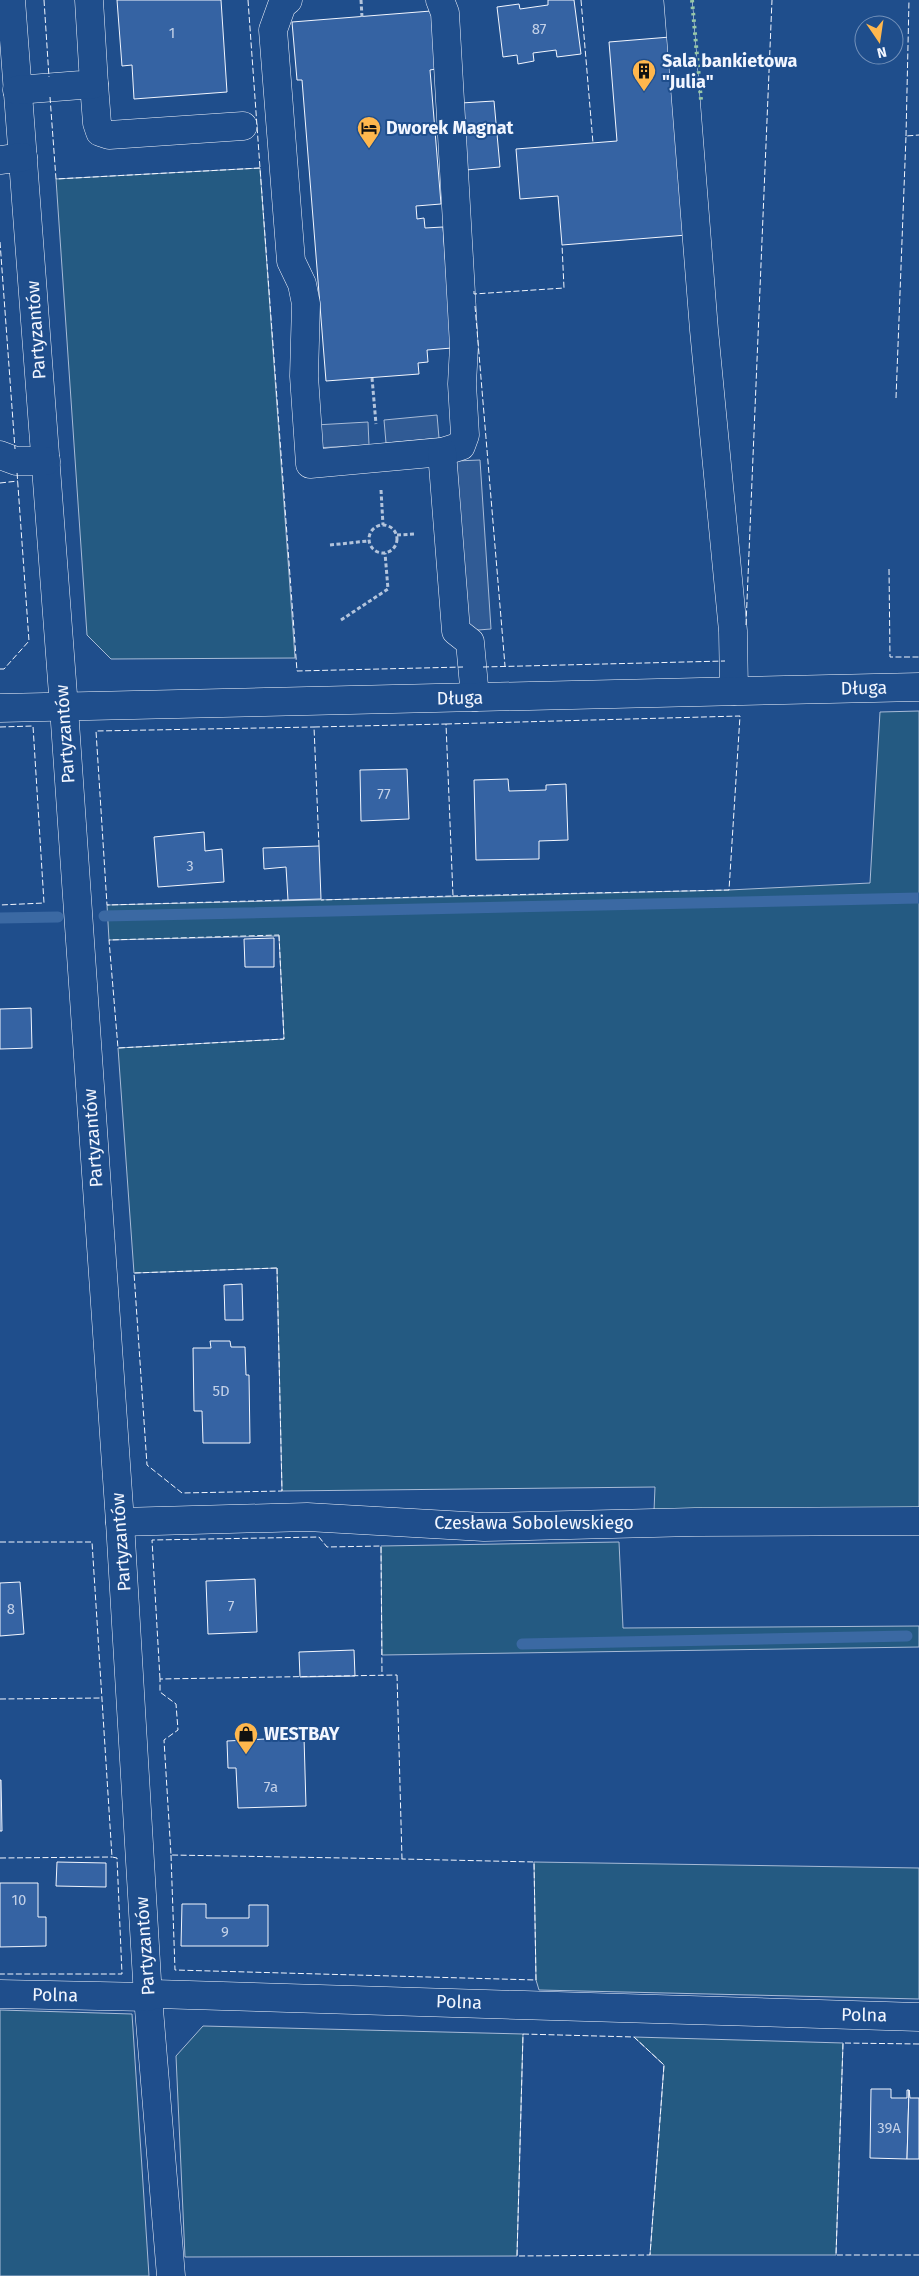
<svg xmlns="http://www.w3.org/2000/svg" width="919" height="2276" viewBox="0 0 919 2276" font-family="'Fira Sans',sans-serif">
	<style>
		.green { fill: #245a82; stroke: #a8bbd7 }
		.parking { fill: #305b95; stroke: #a8bbd7 }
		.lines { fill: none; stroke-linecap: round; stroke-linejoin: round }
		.stream { stroke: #3b69a3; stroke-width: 11 }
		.building { fill: #3563a3; stroke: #f2f6ff }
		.minor-casing { stroke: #f2f6ff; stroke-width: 29 }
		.path { stroke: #b3c4dc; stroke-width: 3; stroke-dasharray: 4 2.5; stroke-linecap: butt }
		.minor { stroke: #1f4e8c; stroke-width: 28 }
		.hedge { stroke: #97c8a6; stroke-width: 4; stroke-dasharray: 2.5 4; stroke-linecap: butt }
		.fence { stroke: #f2f6ff; stroke-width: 1; stroke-dasharray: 6 2.5; stroke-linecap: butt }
		.labels { text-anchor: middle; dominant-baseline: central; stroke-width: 4; stroke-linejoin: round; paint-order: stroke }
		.number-label { font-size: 15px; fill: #c3d1e8 }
		.poi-label { font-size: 18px; font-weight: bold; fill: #f2f6ff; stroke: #1f4e8c; text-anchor: start }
		.street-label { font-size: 18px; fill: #f2f6ff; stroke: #1f4e8c }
	</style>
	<rect width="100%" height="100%" fill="#1f4e8c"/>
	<g class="green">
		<polygon points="260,168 295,658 111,659 87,635 56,179"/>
		<polygon points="919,711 919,1513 654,1511 655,1487 282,1491 277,1268 134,1273 118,1048 284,1039 279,936 109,940 107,905 729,890 870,883 880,712"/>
		<polygon points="619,1542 623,1628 919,1626 919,1647 382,1655 381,1546"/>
		<polygon points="534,1862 919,1868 919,1999 539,1990 536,1980"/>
		<polygon points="0,2010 132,2014 149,2276 0,2276"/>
		<polygon points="203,2026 523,2034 517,2256 185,2257 176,2056"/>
		<polygon points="634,2037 843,2043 836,2255 650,2255 664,2065"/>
	</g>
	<g class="parking">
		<polygon points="437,415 439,438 386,443 384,420"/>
		<polygon points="368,422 369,445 316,448 315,425"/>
		<polygon points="480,460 491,629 465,631 455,461"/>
	</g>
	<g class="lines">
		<g class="stream">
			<polyline points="104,916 919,898"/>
			<polyline points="0,918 58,917"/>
			<polyline points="522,1644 907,1636"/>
		</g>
	</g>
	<g class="building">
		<polygon points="117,0 221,0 227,92 134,99 132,65 122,66"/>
		<polygon points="548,0 574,0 581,54 557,57 556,50 533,53 534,61 518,64 517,55 503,57 497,7 519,4 520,9 548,5"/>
		<polygon points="431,11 436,69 430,70 441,204 416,206 417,219 424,218 425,228 443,227 452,348 427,350 428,362 418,363 419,374 326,381 302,80 297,80 292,22"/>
		<polygon points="670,37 687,235 562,245 558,196 520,199 516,149 617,141 609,42"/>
		<polygon points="494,101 500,167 466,170 461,103"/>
		<polygon points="407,769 409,819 361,821 360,770"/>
		<polygon points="508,779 509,791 546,790 546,785 566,784 568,840 539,841 539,859 476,860 474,780"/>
		<polygon points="204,832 205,851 222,849 224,882 158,887 154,837"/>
		<polygon points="319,846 321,899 288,900 286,867 264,869 263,848"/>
		<polygon points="274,938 274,967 245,967 244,939"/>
		<polygon points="31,1008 32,1048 0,1049 0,1009"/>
		<polygon points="242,1284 243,1320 225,1320 224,1285"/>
		<polygon points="210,1341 230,1341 231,1347 245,1347 246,1375 249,1375 250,1443 203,1443 202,1411 194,1411 193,1348 211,1348"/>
		<polygon points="255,1579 257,1632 208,1634 206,1581"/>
		<polygon points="20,1582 24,1634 0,1636 0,1583"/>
		<polygon points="354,1650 355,1676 300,1677 299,1652"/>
		<polygon points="304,1737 306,1806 238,1808 236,1768 228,1768 227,1741"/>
		<polygon points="0,1780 1,1780 2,1831 0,1831"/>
		<polygon points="57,1862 106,1863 106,1887 56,1886"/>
		<polygon points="0,1883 38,1883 38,1917 46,1917 46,1946 0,1947"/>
		<polygon points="182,1904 206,1904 206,1918 249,1918 249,1905 268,1905 268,1946 181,1946"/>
		<polygon points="871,2089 891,2089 891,2098 907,2098 907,2090 909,2090 907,2159 870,2158"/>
		<polygon points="909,2090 910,2098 919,2098 919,2159 907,2159"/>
	</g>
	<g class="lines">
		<g class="minor-casing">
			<g id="minor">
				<polyline points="11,0 64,708 120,1522 148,1997 171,2276"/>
				<polyline points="288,0 282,5 273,30 291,261 302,284 306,304 304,376 310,464 442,452 461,446 465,435 462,384 464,346 445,13 440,0"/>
				<polyline points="678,0 704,330 733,631 734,691"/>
				<polyline points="94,84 97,123 100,132 109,135 243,126"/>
				<polyline points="17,90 94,84 89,0"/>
				<polyline points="0,160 23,157"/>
				<polyline points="442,452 456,631 470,642 475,697"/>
				<polyline points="0,455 16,461 46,461"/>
				<polyline points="0,708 919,687"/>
				<polyline points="120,1522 307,1517 484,1527 695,1522 919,1521"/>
				<polyline points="0,1994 148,1997 155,1994 919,2017"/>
			</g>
		</g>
		<g class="path">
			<polyline points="361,0 362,17"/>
			<polyline points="372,378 376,424"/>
			<polyline points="381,490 383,525"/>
			<circle cx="383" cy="539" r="14"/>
			<polyline points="397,535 416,534"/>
			<polyline points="330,545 368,541"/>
			<polyline points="341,620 388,589 385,553"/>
		</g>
		<use href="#minor" class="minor"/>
		<polyline class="hedge" points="692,0 701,100"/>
		<g class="fence">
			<polyline points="44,0 49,77"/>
			<polyline points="248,0 260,168"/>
			<polyline points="581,0 593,143"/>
			<polyline points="50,97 56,179 260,168 297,671 463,667"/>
			<polyline points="906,136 909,0"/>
			<polyline points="0,242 15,449"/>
			<polyline points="474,291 474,294 564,288 562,245"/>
			<polyline points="475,306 505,666"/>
			<polyline points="896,398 906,136 919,135"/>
			<polyline points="0,483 18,481"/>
			<polyline points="889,569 890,657 919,657"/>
			<polyline points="746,625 772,0"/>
			<polyline points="483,667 725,661"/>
			<polyline points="0,669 4,669 29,641 17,472"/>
			<polyline points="446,724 740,716 729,890 453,896"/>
			<polyline points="0,727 33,726 44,903 0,905"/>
			<polyline points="319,846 314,727 446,724 453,896 321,900"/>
			<polyline points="288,900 107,905 96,731 314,727"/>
			<polygon points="279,935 284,1039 118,1048 109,940"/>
			<polygon points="277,1268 282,1491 182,1493 147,1465 134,1273"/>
			<polyline points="0,1542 92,1542 112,1857 117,1858 122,1974 0,1974"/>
			<polygon points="397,1675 402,1859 171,1855 164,1740 178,1730 176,1704 160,1692 160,1679"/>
			<polyline points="160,1679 152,1540 319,1537 327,1547 381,1546 382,1676"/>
			<polyline points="0,1699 102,1698"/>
			<polyline points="171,1855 175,1970 536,1980 534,1862 402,1859"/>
			<polyline points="0,1858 112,1857"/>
			<polygon points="523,2034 634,2037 664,2065 650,2255 517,2256"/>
			<polyline points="919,2044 843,2043 836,2255 919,2255"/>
		</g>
	</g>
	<defs>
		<g id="building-pin" transform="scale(1.25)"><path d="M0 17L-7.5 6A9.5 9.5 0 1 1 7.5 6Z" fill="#ffb74d" stroke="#1f4e8c"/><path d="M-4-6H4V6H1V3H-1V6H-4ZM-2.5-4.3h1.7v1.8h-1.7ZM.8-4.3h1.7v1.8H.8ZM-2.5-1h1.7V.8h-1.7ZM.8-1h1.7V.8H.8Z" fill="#111"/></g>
		<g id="hotel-pin" transform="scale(1.25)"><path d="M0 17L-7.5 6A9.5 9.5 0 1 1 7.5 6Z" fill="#ffb74d" stroke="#1f4e8c"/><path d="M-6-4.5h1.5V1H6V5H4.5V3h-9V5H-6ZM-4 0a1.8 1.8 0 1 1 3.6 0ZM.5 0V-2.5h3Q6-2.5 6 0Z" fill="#111"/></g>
		<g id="shop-pin" transform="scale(1.25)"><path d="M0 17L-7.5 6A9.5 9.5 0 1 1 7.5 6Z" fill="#ffb74d" stroke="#1f4e8c"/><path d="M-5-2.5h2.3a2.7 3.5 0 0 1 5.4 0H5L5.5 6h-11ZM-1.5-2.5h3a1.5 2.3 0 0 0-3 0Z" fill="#111"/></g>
	</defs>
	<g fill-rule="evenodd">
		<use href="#building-pin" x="644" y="71"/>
		<use href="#hotel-pin" x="369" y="128"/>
		<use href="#shop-pin" x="246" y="1734"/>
	</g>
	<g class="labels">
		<g class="number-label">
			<text x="539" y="29">87</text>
			<text x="172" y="33">1</text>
			<text x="384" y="794">77</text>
			<text x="190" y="866">3</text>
			<text x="221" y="1391">5D</text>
			<text x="231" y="1606">7</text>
			<text x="11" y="1609">8</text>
			<text x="271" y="1787">7a</text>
			<text x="19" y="1900">10</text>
			<text x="225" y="1932">9</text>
			<text x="889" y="2128">39A</text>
		</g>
		<g class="poi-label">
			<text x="662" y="61">Sala bankietowa<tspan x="662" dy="21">"Julia"</tspan></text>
			<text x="386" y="128">Dworek Magnat</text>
			<text x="264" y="1734">WESTBAY</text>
		</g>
		<g class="street-label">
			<text transform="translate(36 330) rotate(-94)">Partyzantów</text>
			<text transform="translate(864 688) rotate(-1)">Długa</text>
			<text transform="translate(460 698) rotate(-1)">Długa</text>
			<text transform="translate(65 734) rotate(-94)">Partyzantów</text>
			<text transform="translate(93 1138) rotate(-94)">Partyzantów</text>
			<text x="534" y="1523">Czesława Sobolewskiego</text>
			<text transform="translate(121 1542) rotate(-94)">Partyzantów</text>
			<text transform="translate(145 1946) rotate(-94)">Partyzantów</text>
			<text transform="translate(55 1995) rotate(1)">Polna</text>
			<text transform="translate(459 2002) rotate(2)">Polna</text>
			<text transform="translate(864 2015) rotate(1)">Polna</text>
		</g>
	</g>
	<g transform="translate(879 40) rotate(167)"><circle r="24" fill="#1f4e8c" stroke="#7391ba"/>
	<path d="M0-4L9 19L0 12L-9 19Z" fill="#ffb74d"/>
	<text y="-8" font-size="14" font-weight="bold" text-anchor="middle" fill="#f2f6ff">N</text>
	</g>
</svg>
